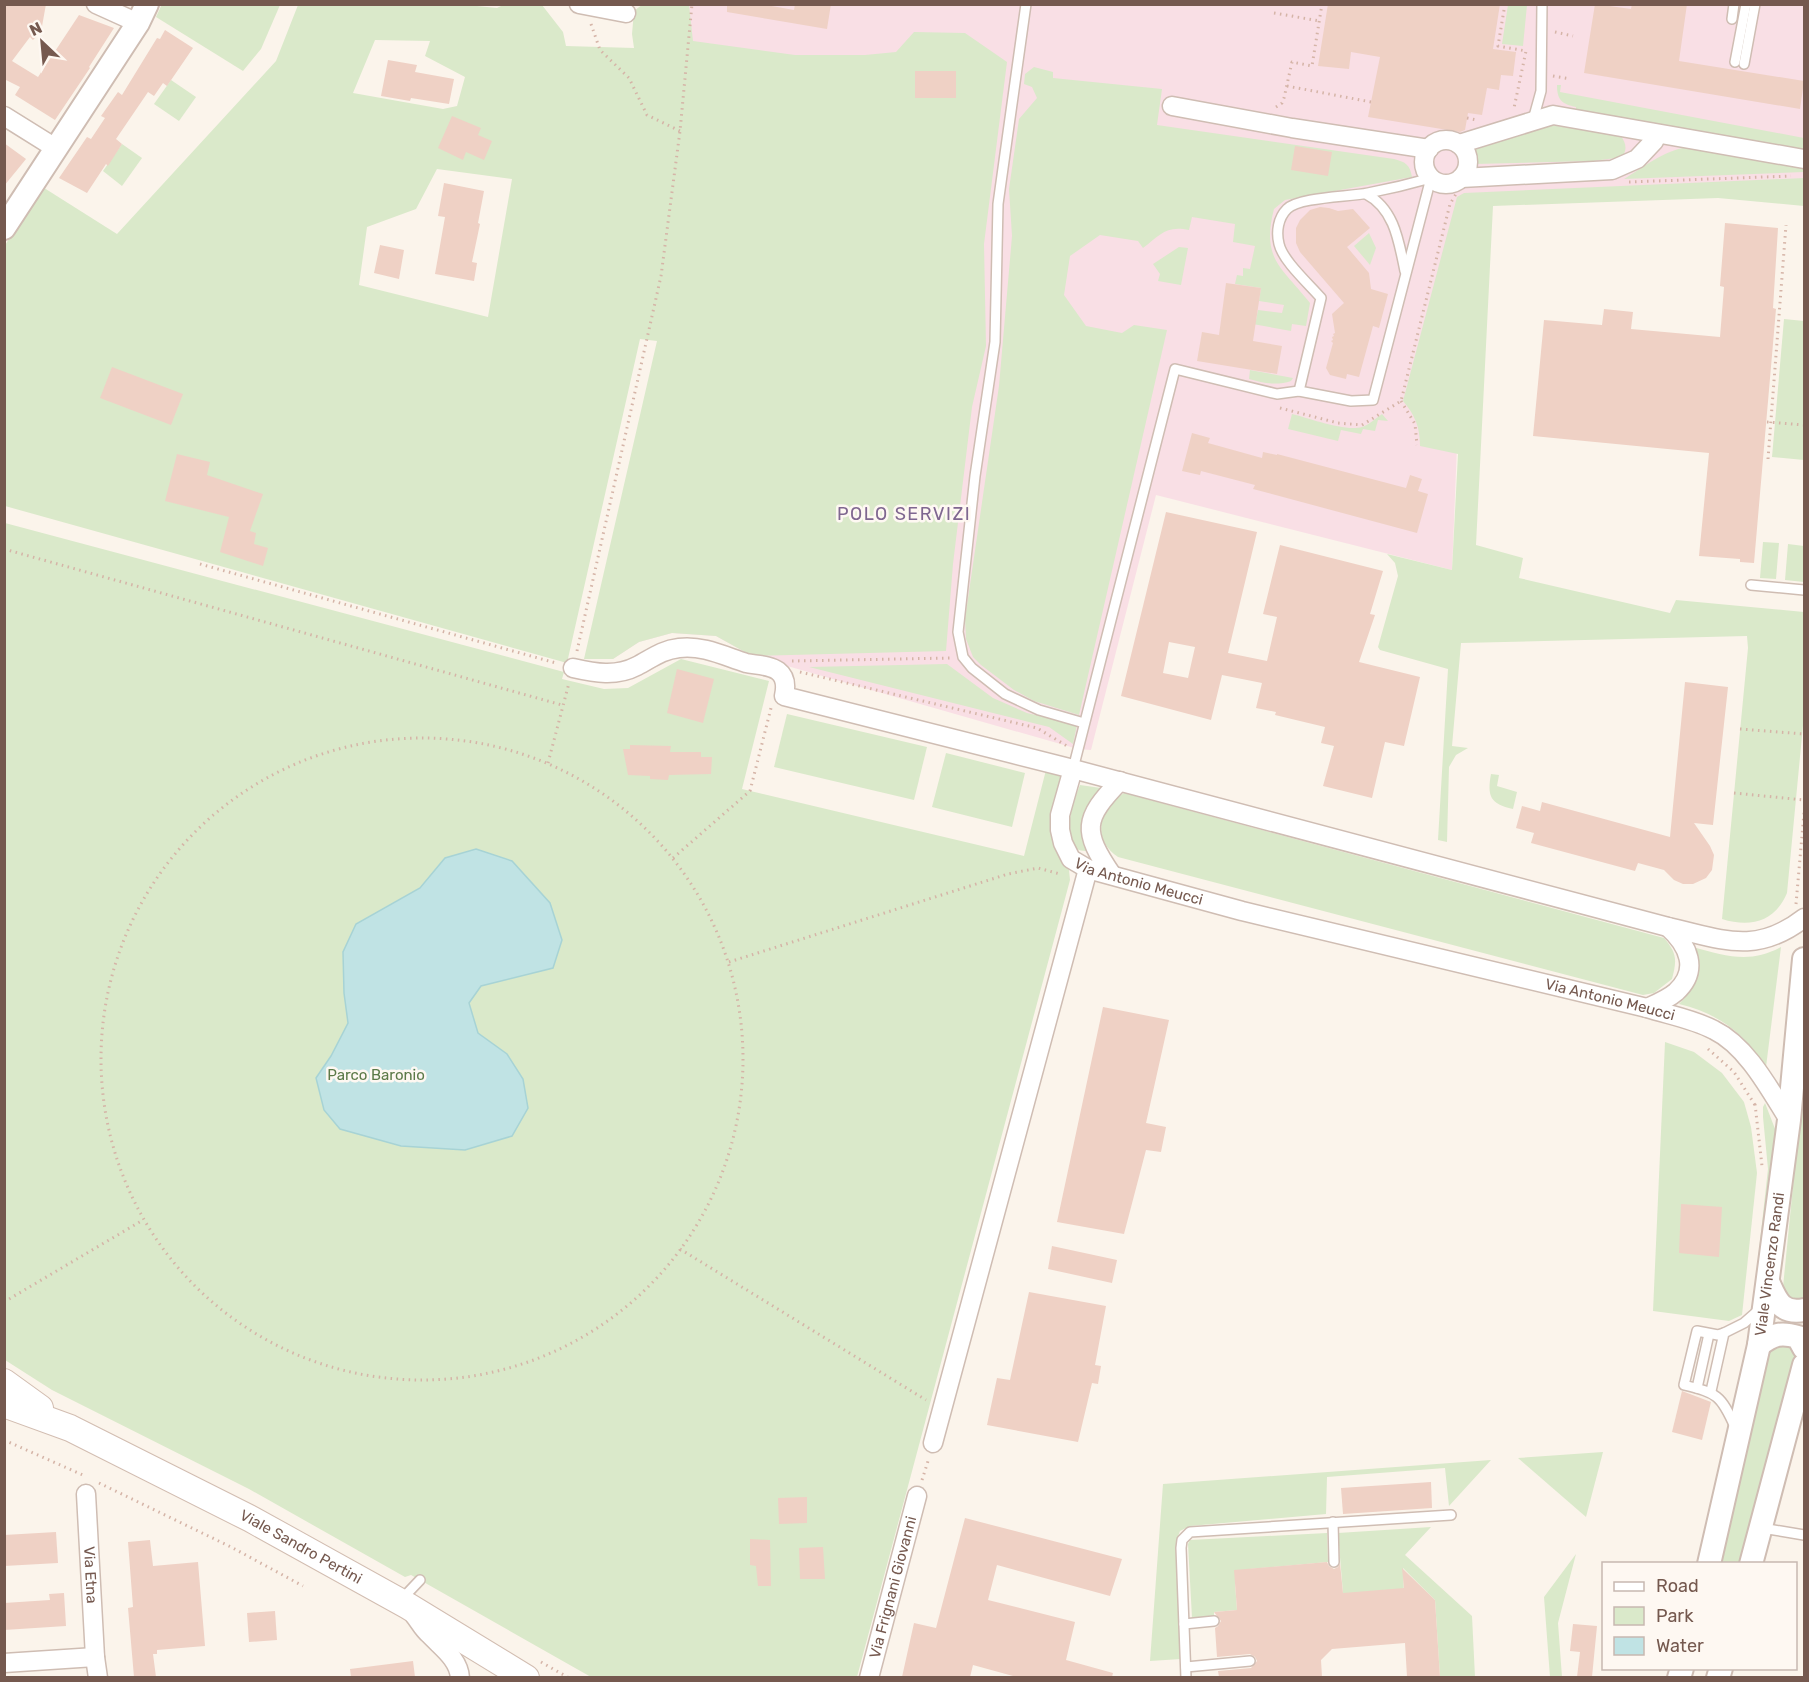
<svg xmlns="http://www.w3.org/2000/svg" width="1809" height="1682" viewBox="0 0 1809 1682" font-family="Rubik,sans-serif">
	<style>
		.medical { fill: #f9dfe5 }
		.green { fill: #dae9ca; fill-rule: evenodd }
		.water { fill: #c0e3e4; stroke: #a7d3d5; stroke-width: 1.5 }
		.building { fill: #efd1c5; fill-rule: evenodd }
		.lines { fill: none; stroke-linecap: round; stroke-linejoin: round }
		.service-casing { stroke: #cfbdb3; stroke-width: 12 }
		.minor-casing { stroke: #cfbdb3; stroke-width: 21 }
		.tertiary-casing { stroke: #cfbdb3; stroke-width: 26 }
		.secondary-casing { stroke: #d2bdb1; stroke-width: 28 }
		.path { stroke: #d5b4a7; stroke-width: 3; stroke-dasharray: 1.5 4.5; stroke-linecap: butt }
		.service { stroke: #fff; stroke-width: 9 }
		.minor { stroke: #fff; stroke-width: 18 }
		.tertiary { stroke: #fff; stroke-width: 22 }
		.secondary { stroke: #fff; stroke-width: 26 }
		.labels { text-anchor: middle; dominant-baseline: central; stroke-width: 5; stroke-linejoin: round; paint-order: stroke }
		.street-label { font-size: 15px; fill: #75594f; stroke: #fef8f2 }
		.park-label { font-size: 15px; fill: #5c7a48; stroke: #fef8f2 }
		.quarter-label { font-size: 18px; letter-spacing: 1.5px; fill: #7f6790; stroke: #fef8f2 }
	</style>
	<rect width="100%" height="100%" fill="#fbf4eb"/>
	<polygon class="medical" points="667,5 1804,5 1804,206 1784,183 1467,198 1452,570 1156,495 1091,750 1078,749 752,656 716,636 672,633 639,642 613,659 707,127"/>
	<g class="green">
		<polygon points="162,4 280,4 280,5 261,49 243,71 156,17"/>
		<path d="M457,4L497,8L503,5H542L563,32L566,46L634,48L632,34L634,11L643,4L689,5L693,41L795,55H865L896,52L914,32L965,33L1007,62L984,244L986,346L972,407L953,564L946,651L752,656L716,636L672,633L639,642L613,659H584L657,341L640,339L567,663L5,506L4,247L41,186L117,234L276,61L298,5ZM375,40L430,41L425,56L465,77L457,106L443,109L353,93ZM437,169L512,179L488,317L359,285L367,227L416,209Z"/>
		<polygon points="1508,5 1527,5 1523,46 1502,44"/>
		<path d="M1034,67L1053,72V78L1162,89L1157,125L1394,159C1406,162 1410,165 1412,177L1285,200L1274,209C1261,260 1282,267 1310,303L1306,326L1292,324L1291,331L1242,322L1243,318L1256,320L1258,310L1282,313L1284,305L1259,301L1261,288L1235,284L1237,275L1243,276V268L1250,269L1255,246L1233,242L1235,224L1192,217L1189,230C1166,225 1160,235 1143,248L1138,241L1100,235L1070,256L1064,295L1086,326L1122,333L1134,325L1167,330L1079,715L1034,701L1014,690L981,665L973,657L966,639L965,619L999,386L1012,236L1009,189L1019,119L1037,98L1032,87L1024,84L1025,74Z"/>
		<polygon points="171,80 196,97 179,121 154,104"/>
		<path d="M1557,85H1561L1560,92L1804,138V151L1576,113V107C1562,104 1557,100 1557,85Z"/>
		<path d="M1550,125L1621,136C1625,142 1627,147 1624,154L1616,158L1593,161L1475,164L1473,148Z"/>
		<polygon points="122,144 142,158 122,186 103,171"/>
		<path d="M1687,147L1804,166V172L1624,179C1644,167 1663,151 1687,147Z"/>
		<path d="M1804,178V206L1718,198L1493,206L1476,545L1523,558L1519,578L1670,613L1676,600L1804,612V715L1787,893C1775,922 1750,928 1722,919L1748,648L1747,636L1461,643L1452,746L1468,748L1456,755L1449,767L1447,842L1438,840L1448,669L1380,650L1378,647L1398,576L1395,563L1387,554L1452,570L1458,454L1420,446C1420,427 1415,415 1403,401L1457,197L1464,193Z"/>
		<polygon points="1369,233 1376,248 1370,265 1354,246"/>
		<polygon points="1179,247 1188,248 1181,285 1158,281 1160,274 1153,264"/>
		<polygon points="1784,319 1804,321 1804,460 1772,457"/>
		<path d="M1250,370L1293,378L1291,381C1277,386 1263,383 1249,379Z"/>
		<path d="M1292,414C1309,418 1345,432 1362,427C1369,425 1376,418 1382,414L1388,421L1378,420L1375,431L1363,429L1361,434L1341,430L1338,441L1288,429Z"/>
		<polygon points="5,523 564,672 562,679 604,689 628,688 681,659 769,681 742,789 1024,856 1046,770 1063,775 1054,834 1056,852 1069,870 1070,880 857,1677 591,1677 420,1580 411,1575 405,1577 249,1489 52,1390 5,1360"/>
		<polygon points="1763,542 1779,543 1776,579 1760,578"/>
		<polygon points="1788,544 1804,546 1804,582 1785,580"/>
		<polygon points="947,664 993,698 1027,713 1077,725 1073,744 1049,727 809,667"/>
		<polygon points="787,714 927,747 914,800 774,767"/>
		<polygon points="946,753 1025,773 1012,827 932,807"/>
		<path d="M1491,774L1499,775L1497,786L1517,792L1513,809C1490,804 1487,796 1491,774Z"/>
		<path d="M1080,785L1101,788C1083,807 1076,826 1087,851C1055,852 1074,800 1080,785Z"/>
		<path d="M1124,793L1664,938C1677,953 1677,960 1672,979L1654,993L1643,995L1118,857C1091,839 1099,808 1124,793Z"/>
		<path d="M1693,947C1726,956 1750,964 1781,947L1766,1067C1743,1033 1720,1014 1679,1004C1696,987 1702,971 1693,947Z"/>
		<polygon points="1665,1042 1694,1052 1722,1073 1744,1102 1751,1127 1757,1173 1742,1315 1729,1321 1653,1311"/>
		<polygon points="1804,1075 1804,1302 1792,1302 1785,1296 1783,1287"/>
		<polygon points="1765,1103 1777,1134 1758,1299 1753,1304 1768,1169 1763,1117 1763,1107"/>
		<polygon points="1792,1342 1799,1356 1742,1563 1721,1564 1770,1349 1776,1343"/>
		<polygon points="1603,1452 1586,1517 1518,1458"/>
		<polygon points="1491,1460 1449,1506 1445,1468 1327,1477 1326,1514 1190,1526 1180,1531 1177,1539 1181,1659 1150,1661 1163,1484"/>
		<polygon points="1431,1527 1405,1555 1472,1616 1475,1677 1440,1677 1435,1600 1403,1568 1404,1594 1343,1593 1338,1533"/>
		<polygon points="1327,1533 1328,1562 1249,1569 1235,1583 1237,1610 1214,1612 1214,1617 1192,1618 1188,1544 1190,1540"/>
		<polygon points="1576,1554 1558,1623 1562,1677 1550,1677 1544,1597"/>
	</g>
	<polygon class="water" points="476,849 512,861 550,903 562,940 553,968 481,986 469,1003 478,1033 507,1054 523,1079 528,1108 512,1136 465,1150 401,1146 340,1129 324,1110 316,1078 331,1056 348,1023 344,993 343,952 356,924 420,888 445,858"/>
	<g class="building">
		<polygon points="4,4 46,4 41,32 33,40 30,37 12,61 38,77 79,15 114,28 89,67 90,68 55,120 15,95 20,87 4,79"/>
		<polygon points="727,4 761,4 794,10 795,4 831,4 827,29 727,12"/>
		<polygon points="1328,4 1500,4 1493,49 1516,52 1513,76 1501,75 1499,90 1487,88 1482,115 1468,113 1465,130 1460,132 1368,117 1380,57 1351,52 1349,69 1318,66"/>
		<polygon points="1595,4 1631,9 1632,4 1687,4 1679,61 1804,81 1800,109 1584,73"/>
		<polygon points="165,30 193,48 167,86 163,83 154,96 148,92 116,139 122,144 108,166 106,164 87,193 59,178 87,137 91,139 105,118 101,116 118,92 122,95 157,38 160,39"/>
		<polygon points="388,60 417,65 415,72 454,79 449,104 411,98 410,101 381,96"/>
		<rect x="915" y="71" width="41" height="27"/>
		<polygon points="452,116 481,128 478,135 492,141 484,160 466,152 463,160 438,148"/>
		<polygon points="4,143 26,159 4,186"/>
		<polygon points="1295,146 1332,152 1328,176 1291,170"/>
		<polygon points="444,183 484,191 478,223 480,224 472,262 477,263 474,281 435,274 445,217 438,216"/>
		<polygon points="1320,207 1329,208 1338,211 1353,209 1370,228 1347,247 1369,273 1371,289 1388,294 1379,328 1373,326 1359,377 1347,374 1346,379 1330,375 1326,368 1333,343 1331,341 1333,340 1332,337 1334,336 1333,334 1335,333 1332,314 1344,303 1300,252 1296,243 1296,228 1300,220 1310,210"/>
		<polygon points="1725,223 1778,228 1773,308 1776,309 1754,563 1740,562 1740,559 1699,556 1709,453 1533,436 1544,320 1602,325 1604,309 1633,312 1631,329 1720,337 1724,287 1720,286"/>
		<polygon points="380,245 404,250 399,279 374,273"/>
		<polygon points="1226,283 1261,288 1253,341 1282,346 1277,374 1197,361 1202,332 1219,335"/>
		<polygon points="112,367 183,394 171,425 100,398"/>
		<polygon points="1192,433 1210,438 1208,443 1262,458 1263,452 1277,455 1277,454 1406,488 1410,475 1422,479 1418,491 1428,494 1417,533 1253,489 1255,485 1201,471 1200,475 1182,471"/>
		<polygon points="177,454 210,462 207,475 263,494 250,531 256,533 254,544 268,548 263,566 220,552 229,517 165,501"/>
		<path d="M1166,512L1257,532L1228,653L1267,661L1277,617L1263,614L1280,545L1383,571L1370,614L1375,615L1359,662L1420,677L1404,746L1385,742L1372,798L1323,786L1334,746L1321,743L1325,727L1275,715L1276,712L1256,708L1262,683L1222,675L1211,720L1121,696ZM1169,642L1195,647L1188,678L1163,673Z"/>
		<polygon points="677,669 714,679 703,723 667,713"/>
		<polygon points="1685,682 1728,687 1713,825 1694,823 1710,846 1714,855 1712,870 1706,878 1693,884 1683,884 1674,880 1664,870 1638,863 1635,871 1531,843 1534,833 1516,828 1522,806 1540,811 1542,802 1670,837"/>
		<polygon points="630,745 671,746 670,752 701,752 701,757 712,757 711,774 669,775 668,780 650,779 650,776 628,775 623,749 630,749"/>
		<polygon points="1103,1007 1169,1020 1146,1123 1166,1127 1161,1152 1146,1150 1124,1234 1057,1222"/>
		<polygon points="1681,1204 1722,1207 1719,1257 1679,1253"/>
		<polygon points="1052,1246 1117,1260 1112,1283 1048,1269"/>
		<polygon points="1029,1292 1106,1306 1095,1365 1101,1366 1098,1384 1092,1383 1078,1442 987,1425 997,1378 1010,1380"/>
		<polygon points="1682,1391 1711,1402 1702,1440 1672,1432"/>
		<polygon points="1431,1482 1432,1508 1343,1514 1341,1488"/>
		<polygon points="807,1497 807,1523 779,1524 778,1498"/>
		<polygon points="965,1518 1122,1559 1110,1596 997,1565 988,1600 1075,1622 1066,1660 1113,1673 1112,1677 1012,1677 1013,1676 973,1665 970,1677 902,1677 914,1623 936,1628"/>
		<polygon points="56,1532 58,1563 4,1566 4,1535"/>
		<polygon points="750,1539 770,1540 771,1586 758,1586 756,1566 750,1565"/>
		<polygon points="150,1540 153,1566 198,1562 205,1646 157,1650 157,1654 153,1654 156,1677 134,1677 128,1608 133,1607 128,1542"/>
		<polygon points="823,1547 825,1579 800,1579 799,1548"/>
		<polygon points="1327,1562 1329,1566 1334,1569 1338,1567 1340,1563 1343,1593 1404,1588 1402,1568 1435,1600 1440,1677 1407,1677 1405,1643 1332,1649 1321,1660 1322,1677 1219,1677 1218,1671 1251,1668 1257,1661 1255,1657 1250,1654 1217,1657 1215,1628 1218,1626 1221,1621 1214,1612 1237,1610 1234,1570"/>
		<polygon points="64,1593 66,1626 4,1630 4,1603 50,1600 49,1594"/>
		<polygon points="275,1611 277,1640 249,1642 247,1613"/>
		<polygon points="1573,1624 1597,1626 1592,1677 1577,1677 1580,1652 1570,1651"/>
		<polygon points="413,1661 415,1677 351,1677 350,1669"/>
	</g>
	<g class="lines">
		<g class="service-casing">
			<g id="service">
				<polyline points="1026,4 998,204 995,342 975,476 958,632 963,657 972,668 1005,694 1039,710 1084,723"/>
				<polyline points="1732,19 1734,4"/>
				<polyline points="1735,62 1746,4"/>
				<polyline points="1744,64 1755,4"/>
				<polyline points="1533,120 1541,91 1542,4"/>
				<path d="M1431,178L1373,400L1351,401L1299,391L1321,298C1309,284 1283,261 1279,244C1276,232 1278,218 1287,209C1299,197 1349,197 1368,193C1389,189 1410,184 1431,178Z"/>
				<path d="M1366,194C1395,209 1399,243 1405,271"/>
				<polyline points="1751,585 1804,590"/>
				<polyline points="1073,769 1175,369 1277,394 1299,391"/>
				<path d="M1724,1333L1718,1335L1697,1331L1684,1385C1717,1393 1721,1395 1735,1427"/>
				<polyline points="1697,1388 1709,1334"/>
				<polyline points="1711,1391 1724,1333 1744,1323 1760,1309"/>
				<polyline points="1333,1522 1334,1562"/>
				<polyline points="1762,1528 1804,1535"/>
				<polyline points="401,1600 420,1580"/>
				<polyline points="1184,1624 1214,1621"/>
				<polyline points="1186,1667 1250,1661"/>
				<polyline points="1186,1678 1181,1548 1182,1540 1190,1532 1451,1515"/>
			</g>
		</g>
		<g class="minor-casing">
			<g id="minor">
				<polyline points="96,4 138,23"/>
				<polyline points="579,4 626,13"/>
				<polyline points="1172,106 1292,128 1429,149"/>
				<polyline points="4,116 57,149"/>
				<circle cx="1446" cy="162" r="22"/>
				<polyline points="1459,144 1553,115 1804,159"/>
				<polyline points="1461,178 1612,170 1637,159 1654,141 1657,135"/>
				<path d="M573,668C595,673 616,677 637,666C651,659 661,650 679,648C703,645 724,656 746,663C756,665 770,665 778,671C786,677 786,687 784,696L1073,769L1668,927C1722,939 1755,956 1804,918"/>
				<path id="s1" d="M1073,769L1060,815V830L1063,843L1071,859L1088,869L1242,911L1647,1008C1669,1015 1693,1019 1714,1030C1747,1046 1770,1090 1789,1120"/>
				<path d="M1112,875C1082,831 1083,819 1120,781"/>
				<path d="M1647,1008C1656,1004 1668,999 1676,992C1700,970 1688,945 1668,927"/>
				<polyline points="933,1443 1088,869"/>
				<path id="s2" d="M86,1494L95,1657L98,1678"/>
				<path d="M414,1615C419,1621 423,1629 429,1634C441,1647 459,1659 460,1678"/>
				<polyline points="4,1663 95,1657"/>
				<path id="s3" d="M869,1678L917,1496"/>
			</g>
		</g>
		<g class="tertiary-casing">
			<g id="tertiary">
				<polyline points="4,228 138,23 147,4"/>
				<path d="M1769,1284C1777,1302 1782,1314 1804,1310"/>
				<path d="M1759,1345C1773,1334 1781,1332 1798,1337L1804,1348"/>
				<path id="s4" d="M1709,1564L1759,1345L1789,1120L1804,959"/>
				<polyline points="1751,1564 1804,1365"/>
				<polyline points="1679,1678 1682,1668"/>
				<polyline points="1718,1678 1721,1668"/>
			</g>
		</g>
		<g class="secondary-casing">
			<g id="secondary">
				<polyline points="4,1382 40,1408"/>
				<path id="s5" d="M4,1404L70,1428L251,1519L408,1606L526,1678"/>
			</g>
		</g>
		<g class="path">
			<polyline points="1505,4 1498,46 1526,51 1514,108"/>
			<polyline points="1274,13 1320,21"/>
			<polyline points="591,24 600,50 629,78 647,115 680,131"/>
			<polyline points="1555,32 1573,36"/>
			<polyline points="1553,76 1570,79"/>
			<polyline points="1287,86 1371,102"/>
			<polyline points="1276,107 1282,103 1284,98 1292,62 1312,66 1322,4"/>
			<polyline points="1467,118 1477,120"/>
			<polyline points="1629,182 1791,176"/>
			<polyline points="1401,401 1415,424 1417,445"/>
			<polyline points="1280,408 1338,423 1362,425 1401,401 1450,204 1456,194"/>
			<polyline points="1767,422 1804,425"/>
			<polyline points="1768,459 1786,225"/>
			<polyline points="4,549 562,705"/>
			<polyline points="200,564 556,663"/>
			<polyline points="577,651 661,276 680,131 692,4"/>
			<polyline points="792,661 951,658"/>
			<polyline points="800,672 1037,728 1067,746"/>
			<polyline points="1740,729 1804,734"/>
			<circle cx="422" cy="1059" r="321"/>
			<polyline points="548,763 569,683"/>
			<polyline points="1734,793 1804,800"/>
			<polyline points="673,858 750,791 771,708"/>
			<polyline points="1796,904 1804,813"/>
			<polyline points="729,962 1008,874 1038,868 1060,874"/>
			<polyline points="1708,1049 1734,1072 1755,1105"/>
			<polyline points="1755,1104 1762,1166"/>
			<polyline points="680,1249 926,1400"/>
			<polyline points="4,1302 143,1220"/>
			<polyline points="4,1440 85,1476"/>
			<polyline points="922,1480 929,1458"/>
			<polyline points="99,1483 231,1547 303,1586"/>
			<polyline points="541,1662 569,1678"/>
		</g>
		<use href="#service" class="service"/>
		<use href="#minor" class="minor"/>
		<use href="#tertiary" class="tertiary"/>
		<use href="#secondary" class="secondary"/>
	</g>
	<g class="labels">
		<g class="street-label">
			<text stroke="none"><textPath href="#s1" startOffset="166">Via Antonio Meucci</textPath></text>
			<text stroke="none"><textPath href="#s1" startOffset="652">Via Antonio Meucci</textPath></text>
			<text stroke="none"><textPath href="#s4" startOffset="306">Viale Vincenzo Randi</textPath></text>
			<text stroke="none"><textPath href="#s5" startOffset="330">Viale Sandro Pertini</textPath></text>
			<text stroke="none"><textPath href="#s2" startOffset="81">Via Etna</textPath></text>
			<text stroke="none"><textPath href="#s3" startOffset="94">Via Frignani Giovanni</textPath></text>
		</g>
		<g class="park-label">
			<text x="376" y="1075">Parco Baronio</text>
		</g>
		<g class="quarter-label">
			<text x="904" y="514">POLO SERVIZI</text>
		</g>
	</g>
	<rect width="1809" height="1682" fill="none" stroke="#75594f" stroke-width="12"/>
	<rect x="1602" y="1562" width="195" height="108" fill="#fef8f2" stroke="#c7b8b1" stroke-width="1.5"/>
	<rect x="1614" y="1582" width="30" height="9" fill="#ffffff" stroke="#c7b8b1" stroke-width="1.5"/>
	<text x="1656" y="1592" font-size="18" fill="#75594f">Road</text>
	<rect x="1614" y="1607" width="30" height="18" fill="#dae9ca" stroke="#c7b8b1" stroke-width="1.5"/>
	<text x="1656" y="1622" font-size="18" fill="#75594f">Park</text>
	<rect x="1614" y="1637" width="30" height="18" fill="#c0e3e4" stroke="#c7b8b1" stroke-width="1.5"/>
	<text x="1656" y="1652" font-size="18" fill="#75594f">Water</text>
	<g transform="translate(42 42) rotate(334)" stroke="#fef8f2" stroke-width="4.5" paint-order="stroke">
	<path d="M0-4.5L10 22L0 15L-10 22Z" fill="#75594f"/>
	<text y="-9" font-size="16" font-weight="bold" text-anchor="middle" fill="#75594f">N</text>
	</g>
</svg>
